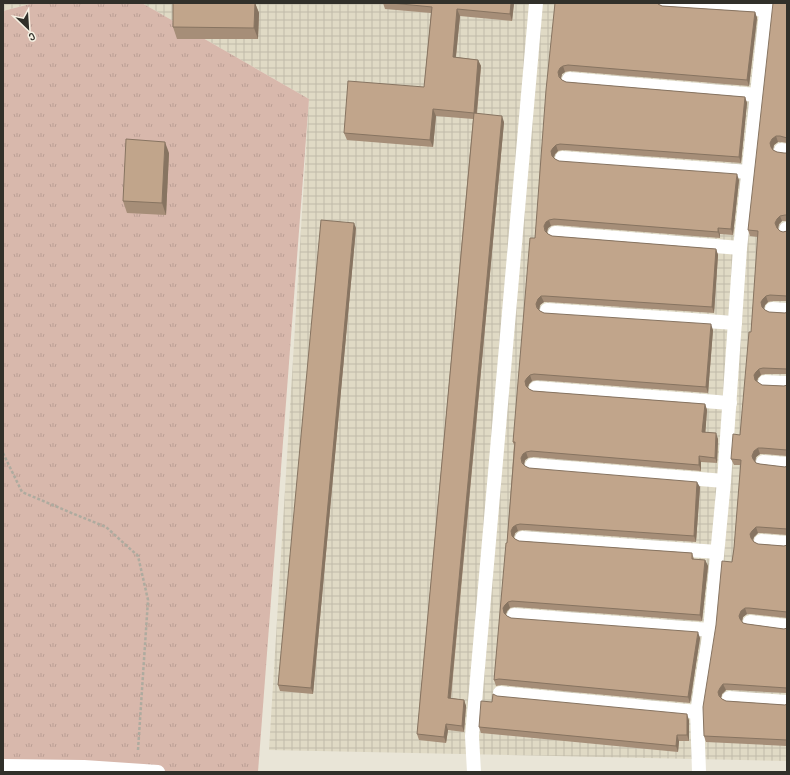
<svg xmlns="http://www.w3.org/2000/svg" width="790" height="775" viewBox="0 0 790 775" font-family="'Sofia Sans Condensed',sans-serif">
	<style>
		.industrial { fill: url(#industrial-grid) }
		.grass { fill: url(#grass-tufts) }
		.lines { fill: none; stroke-linecap: round; stroke-linejoin: round }
		.path { stroke: #aeab9f; stroke-width: 2.5; stroke-dasharray: 3 2; stroke-linecap: butt }
		.service { stroke: #fff; stroke-width: 14 }
		.wall { fill: #a68e78 }
		.shaded-wall { fill: #877461 }
		.building { fill: #c1a58b; stroke: #877461 }
	</style>
	<defs>
		<pattern id="industrial-grid" width="8" height="8" patternUnits="userSpaceOnUse"><rect width="8" height="8" fill="#e0dac5"/><path d="M0 4h8M4 0v8" fill="none" stroke="#c1bba9"/></pattern>
		<pattern id="grass-tufts" width="24" height="20" patternUnits="userSpaceOnUse"><rect width="24" height="20" fill="#d8b8ac"/><path d="M3 7l-1-3M5 7V3M7 7l1-3M15 17l-1-3M17 17v-4M19 17l1-3" fill="none" stroke="#ba9e94"/></pattern>
	</defs>
	<rect width="100%" height="100%" fill="#e9e5d7"/>
	<g class="industrial">
		<polygon points="3,3 34,3 3,11"/>
		<polygon points="142,3 787,3 787,761 269,750 309,99"/>
	</g>
	<polygon class="grass" points="34,3 142,3 309,99 258,772 3,772 3,11"/>
	<g class="lines">
		<polyline class="path" points="3,453 22,492 74,514 106,527 138,556 148,600 138,750"/>
		<g class="service">
			<polyline points="665,3 767,10"/>
			<polyline points="569,79 757,95"/>
			<polyline points="781,150 787,151"/>
			<polyline points="562,158 749,172"/>
			<polyline points="786,229 787,229"/>
			<polyline points="555,233 740,248"/>
			<polyline points="772,309 787,310"/>
			<polyline points="547,310 735,323"/>
			<polyline points="765,382 787,383"/>
			<polyline points="536,388 730,403"/>
			<polyline points="763,462 787,464"/>
			<polyline points="532,465 724,481"/>
			<polyline points="522,538 717,552"/>
			<polyline points="761,541 787,543"/>
			<polyline points="514,615 710,630"/>
			<polyline points="750,622 787,626"/>
			<polyline points="500,693 697,712"/>
			<polyline points="729,698 787,702"/>
			<polyline points="3,766 84,767 158,772"/>
			<polyline points="474,772 472,736 536,3"/>
			<polyline points="699,772 697,712 710,630 724,481 740,248 767,3"/>
		</g>
	</g>
	<g class="wall">
		<polygon points="173,3 255,3 259,13 258,39 177,39 173,27"/>
		<polygon points="383,3 514,3 512,21 460,16 456,57 478,60 481,66 477,114 504,122 451,698 464,700 466,706 464,732 448,730 446,743 419,740 417,734 473,119 436,116 433,147 347,140 344,133 424,87 431,13 385,9"/>
		<polygon points="555,3 658,4 662,6 755,12 757,18 749,86 570,71 565,72 562,74 561,78 562,80 566,82 745,97 747,103 741,163 563,150 558,151 555,154 554,157 555,159 559,161 739,180 733,235 720,234 720,238 556,225 551,226 548,228 547,232 548,234 552,236 716,249 718,255 714,313 548,302 544,302 540,305 539,310 540,311 544,313 713,330 708,393 537,380 532,381 529,384 528,387 529,389 533,391 705,404 707,410 705,432 718,439 717,463 701,462 701,471 533,457 528,458 525,460 524,464 525,466 529,468 700,487 696,542 523,530 518,531 515,533 514,537 515,539 519,541 692,553 694,559 705,560 708,566 702,621 515,607 510,608 507,611 506,614 507,616 511,618 700,638 690,703 501,685 496,686 494,680 507,543 514,445 513,442 535,238"/>
		<polygon points="787,3 787,143 782,142 778,142 774,145 773,149 773,150 777,152 784,153 787,153 787,221 782,221 779,224 778,228 780,231 783,232 787,231 787,301 773,301 768,302 765,305 764,308 765,310 769,312 785,313 787,312 787,374 765,374 761,375 758,378 757,381 759,383 762,385 784,386 787,385 787,456 764,454 760,454 756,457 755,461 756,463 760,464 785,467 787,466 787,535 762,533 758,533 754,537 753,540 754,542 758,544 784,546 787,545 787,618 751,614 747,614 743,617 742,621 743,623 747,624 784,629 787,628 787,693 730,690 726,690 722,694 721,698 722,699 726,701 785,705 787,704 787,746 706,742 704,736 732,562 734,548 741,465 734,465 731,459 740,435 751,332 758,237 750,236 748,230"/>
		<polygon points="169,153 166,215 127,213 123,201"/>
		<polygon points="356,228 313,694 280,691 278,685"/>
		<polygon points="497,696 689,720 689,741 679,741 678,752 481,733 479,727 492,702"/>
	</g>
	<g class="shaded-wall">
		<polygon points="255,3 259,13 258,39 254,28"/>
		<polygon points="511,3 514,3 512,21 510,14"/>
		<polygon points="457,9 460,16 455,64 453,57"/>
		<polygon points="755,12 757,18 749,86 747,80"/>
		<polygon points="478,60 481,66 476,119 474,113"/>
		<polygon points="563,66 565,72 562,74 561,78 562,83 558,72 560,68"/>
		<polygon points="745,97 747,103 741,163 739,157"/>
		<polygon points="433,109 436,116 433,147 430,140"/>
		<polygon points="502,116 504,122 450,704 448,698"/>
		<polygon points="776,136 778,142 774,145 773,149 773,153 771,147 770,143 772,139"/>
		<polygon points="165,142 169,153 166,215 162,203"/>
		<polygon points="556,145 558,151 555,154 554,157 552,156 551,151 553,148"/>
		<polygon points="737,174 739,180 733,235 731,229"/>
		<polygon points="780,216 782,221 779,224 778,229 779,234 775,223 777,219"/>
		<polygon points="549,220 551,226 548,228 547,232 548,237 544,226 546,222"/>
		<polygon points="354,223 356,228 313,694 311,688"/>
		<polygon points="718,228 720,234 720,238 718,232"/>
		<polygon points="716,249 718,255 714,313 712,307"/>
		<polygon points="541,296 544,302 540,305 539,310 540,314 536,304 538,299"/>
		<polygon points="766,296 768,302 765,305 764,308 762,307 761,302 763,299"/>
		<polygon points="711,324 713,330 708,393 706,387"/>
		<polygon points="759,369 761,375 758,378 757,381 755,380 754,375 756,372"/>
		<polygon points="530,375 532,381 529,384 528,387 526,386 525,381 527,378"/>
		<polygon points="705,404 707,410 705,438 702,432"/>
		<polygon points="716,433 718,439 717,463 715,458"/>
		<polygon points="758,448 760,454 756,457 755,462 753,459 752,456 754,451"/>
		<polygon points="526,452 528,458 525,460 524,464 525,469 521,458 523,454"/>
		<polygon points="699,456 701,462 701,471 699,465"/>
		<polygon points="697,482 700,487 696,542 694,536"/>
		<polygon points="516,525 518,531 515,533 514,537 512,536 511,531 513,527"/>
		<polygon points="756,527 758,533 754,537 753,540 751,538 750,534 752,531"/>
		<polygon points="705,560 708,566 702,621 700,615"/>
		<polygon points="508,602 510,608 507,611 506,614 504,613 503,608 505,605"/>
		<polygon points="745,608 747,614 743,617 742,621 740,619 739,616 741,611"/>
		<polygon points="698,632 700,638 690,703 688,697"/>
		<polygon points="723,684 726,690 722,694 721,698 722,702 718,692 720,688"/>
		<polygon points="464,700 466,706 464,732 462,726"/>
		<polygon points="687,714 689,720 689,741 687,735"/>
		<polygon points="446,724 448,730 446,743 444,737"/>
		<polygon points="677,735 679,741 678,752 676,746"/>
	</g>
	<g class="building">
		<polygon points="173,3 255,3 254,28 173,27"/>
		<polygon points="391,3 511,3 510,14 457,9 453,57 478,60 474,113 433,109 430,140 344,133 348,81 424,87 432,7"/>
		<polygon points="555,3 657,3 658,4 662,6 755,12 747,80 568,65 563,66 560,68 558,72 559,77 562,80 566,82 745,97 739,157 560,144 556,145 553,148 551,151 552,156 555,159 559,161 737,174 731,229 718,228 718,232 554,219 549,220 546,222 544,226 545,231 548,234 552,236 716,249 712,307 545,296 541,296 538,299 536,304 537,308 540,311 544,313 711,324 706,387 534,374 530,375 527,378 525,381 526,386 529,389 533,391 705,404 702,432 716,433 715,458 699,456 699,465 531,451 526,452 523,454 521,458 522,463 525,466 529,468 697,482 694,536 520,524 516,525 513,527 511,531 512,536 515,539 519,541 692,553 692,559 705,560 700,615 512,601 508,602 505,605 503,608 504,613 507,616 511,618 698,632 688,697 499,679 494,680 506,543 507,543 515,442 513,442 530,238 535,238 546,90"/>
		<polygon points="773,3 787,3 787,138 780,136 776,136 772,139 770,143 771,147 773,150 777,152 784,153 787,153 787,215 785,215 780,216 777,219 775,223 777,228 780,231 783,232 787,231 787,296 770,295 766,296 763,299 761,302 762,307 765,310 769,312 785,313 787,312 787,369 763,368 759,369 756,372 754,375 755,380 759,383 762,385 784,386 787,385 787,450 762,448 758,448 754,451 752,456 753,459 756,463 760,464 785,467 787,466 787,529 759,527 756,527 752,531 750,534 751,538 754,542 758,544 784,546 787,545 787,612 749,608 745,608 741,611 739,616 740,619 743,623 747,624 784,629 787,628 787,688 727,684 723,684 720,688 718,692 719,696 722,699 726,701 785,705 787,704 787,740 704,736 703,707 716,625 722,561 732,562 734,548 741,460 731,459 733,434 740,435 749,332 751,332 758,231 748,230"/>
		<polygon points="474,113 502,116 448,698 464,700 462,726 446,724 444,737 417,734"/>
		<polygon points="126,139 165,142 162,203 123,201"/>
		<polygon points="321,220 354,223 311,688 278,685"/>
		<polygon points="493,694 497,696 687,714 687,735 677,735 676,746 479,727 481,701 492,702"/>
	</g>
	<rect width="790" height="775" fill="none" stroke="#31302a" stroke-width="8"/>
	<g transform="translate(28 28) rotate(155)" stroke="#f7f2e4" stroke-width="3" paint-order="stroke">
	<path d="M0-3L7 15L0 10L-7 15Z" fill="#31302a"/>
	<text y="-6" font-size="11" font-weight="bold" text-anchor="middle" fill="#31302a">С</text>
	</g>
</svg>
